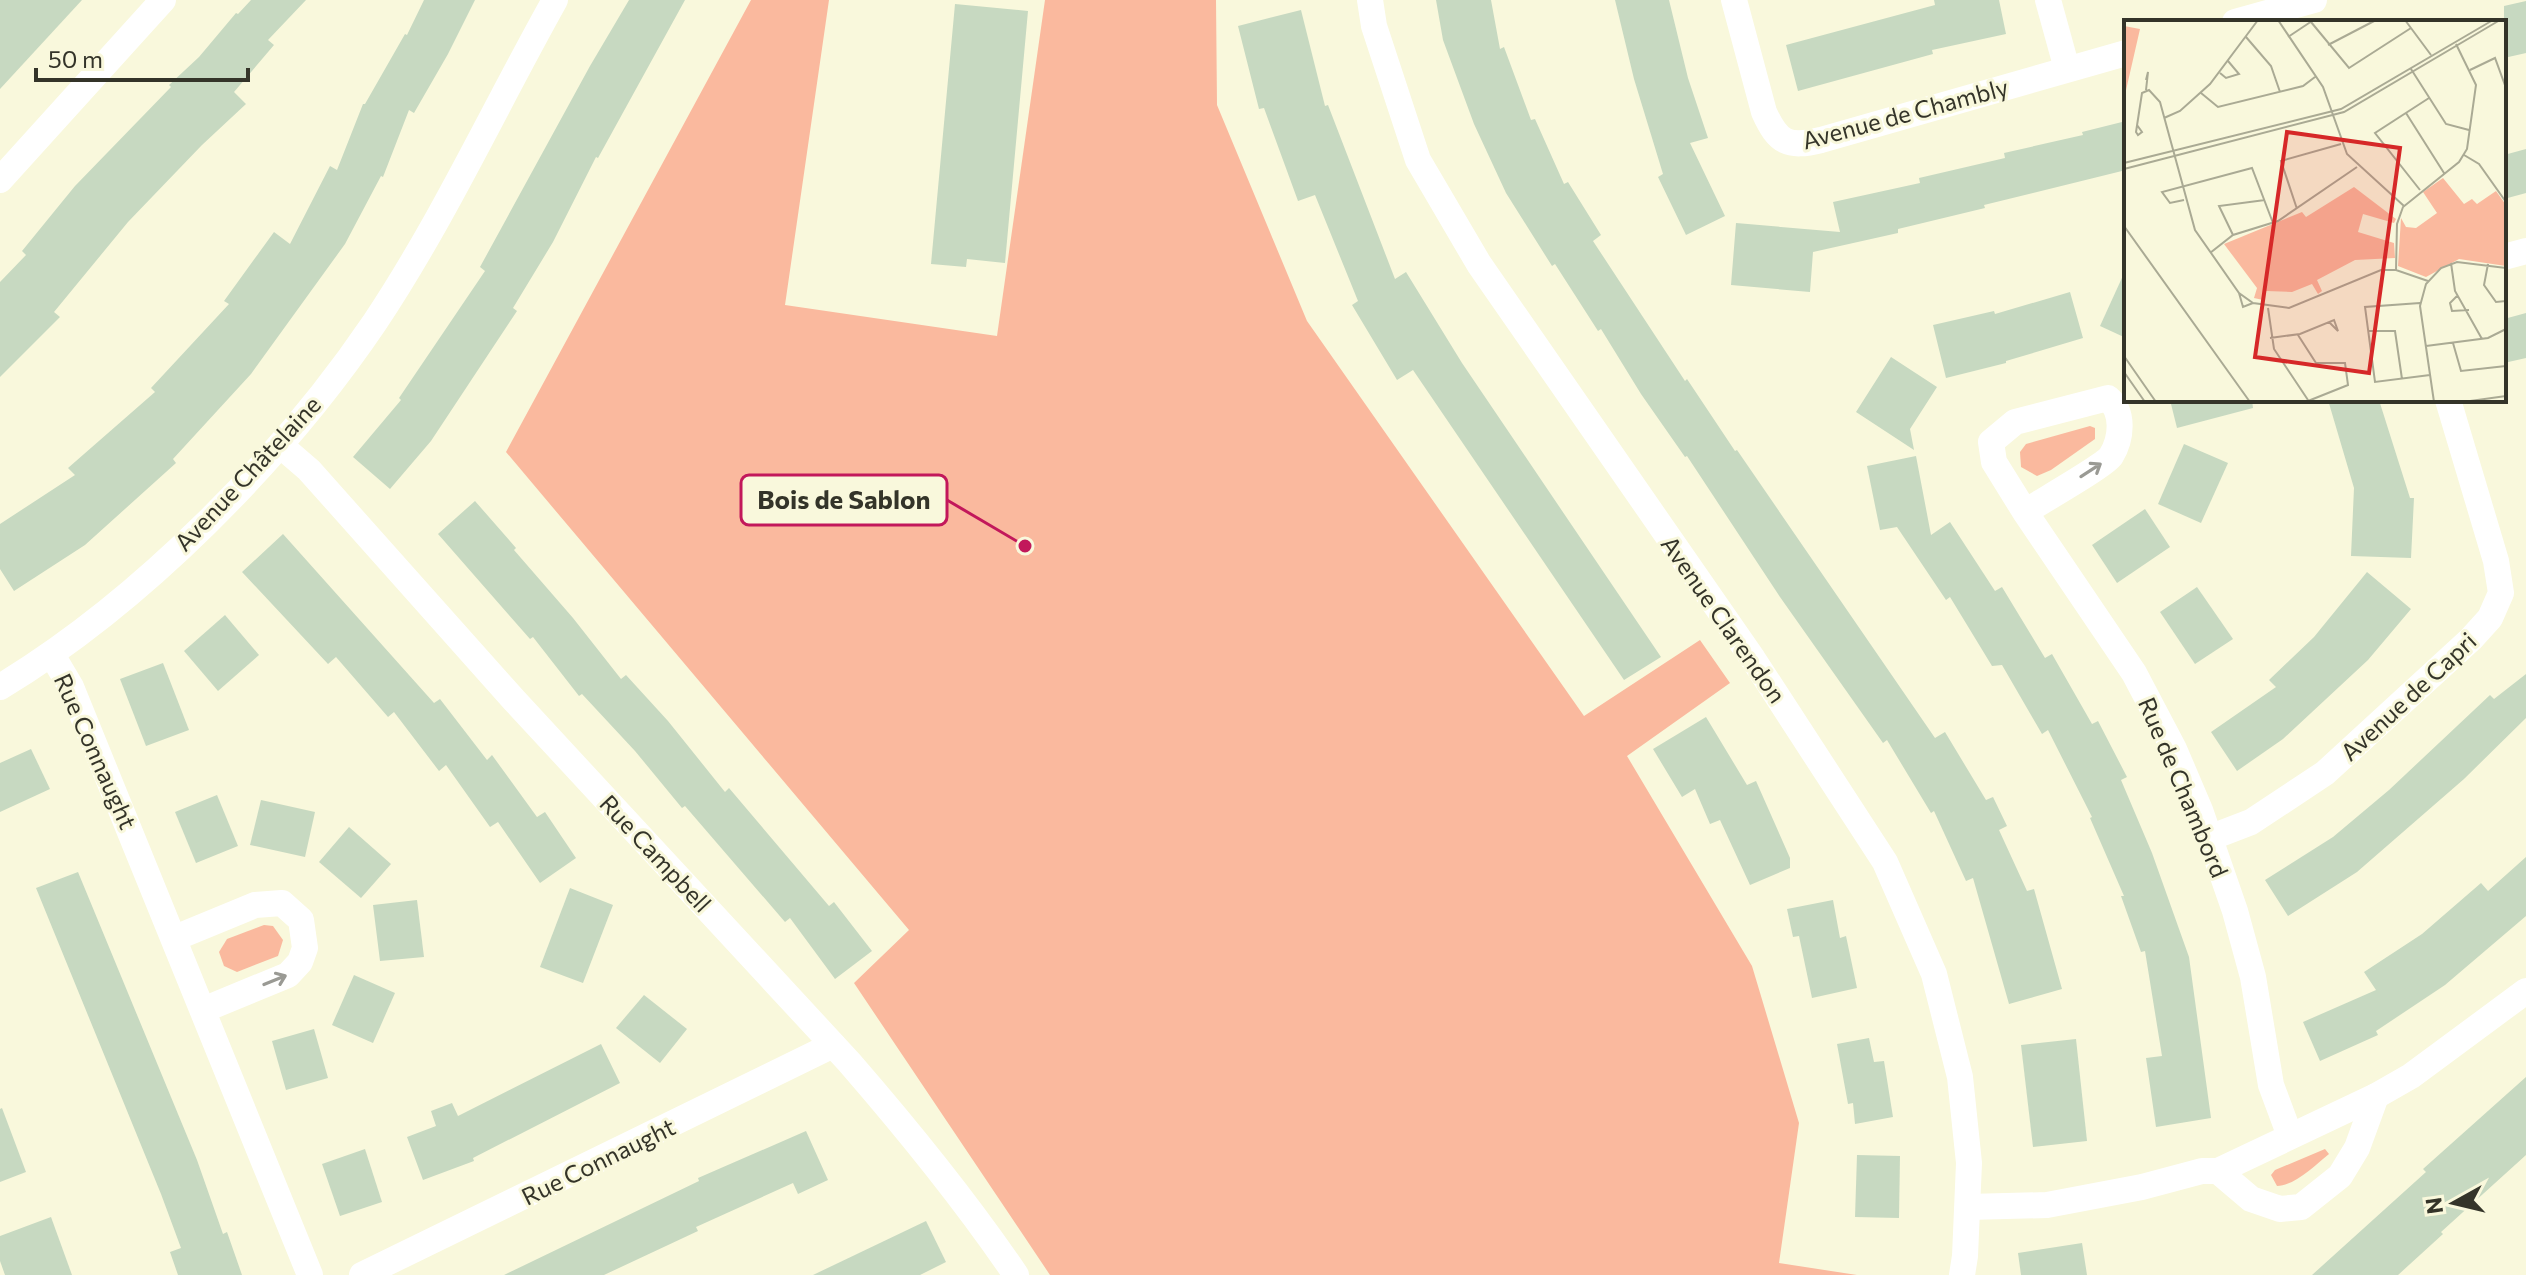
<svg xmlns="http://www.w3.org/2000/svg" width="2526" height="1275" viewBox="0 0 2526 1275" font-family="Commissioner,sans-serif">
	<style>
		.green { fill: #fab99e }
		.building { fill: #c7d9c1 }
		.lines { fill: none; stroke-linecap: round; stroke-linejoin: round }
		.minor { stroke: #fff; stroke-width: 26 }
		.oneway { stroke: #9a9a94 }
		.labels { text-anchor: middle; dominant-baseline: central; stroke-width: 6; stroke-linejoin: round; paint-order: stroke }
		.street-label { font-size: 24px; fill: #343429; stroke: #f9f8dc }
		.inset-road { fill: none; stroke: #aaaa94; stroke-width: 2 }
		.view { fill: #d62828; fill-opacity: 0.15; stroke: #d62828; stroke-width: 4 }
		.inset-edge { fill: none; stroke: #343429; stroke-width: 4 }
		.leader { fill: none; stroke: #c2185b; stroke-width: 3 }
		.callout-dot { fill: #c2185b; stroke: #f9f8dc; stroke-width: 3 }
		.callout { fill: #f9f8dc; stroke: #c2185b; stroke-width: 3 }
		.callout-label { font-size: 26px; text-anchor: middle; font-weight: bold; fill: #343429 }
	</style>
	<rect width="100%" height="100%" fill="#f9f8dc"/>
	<g class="green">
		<polygon points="751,0 829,0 785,305 997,336 1045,0 1216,0 1217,105 1307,321 1584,716 1700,640 1730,683 1627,756 1752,966 1799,1123 1779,1263 1857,1275 1050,1275 854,983 909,930 506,452"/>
		<polygon points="2090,426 2095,428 2095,439 2051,470 2037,476 2021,467 2020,452 2026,444"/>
		<polygon points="264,925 273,926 283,940 278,956 237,972 224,966 219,952 227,939"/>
		<path d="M2325,1149L2329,1154C2314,1166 2296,1185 2277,1186L2271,1175L2275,1170Z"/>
	</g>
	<g class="building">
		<polygon points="0,0 82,0 0,89"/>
		<polygon points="251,0 306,0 268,40 274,45 234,92 246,104 202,145 128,222 54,312 60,317 0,377 0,282 26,255 22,251 75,186 171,87 169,85 199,57 236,13 238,14"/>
		<polygon points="424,0 475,0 448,54 414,113 409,110 383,177 381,176 345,244 251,374 173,459 176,463 85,545 14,591 0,569 0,524 75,475 68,468 155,392 151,388 229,304 224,301 274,232 290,244 330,166 337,170 363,104 365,104 405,34 407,35"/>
		<polygon points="629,0 685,0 598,158 596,157 553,242 513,308 517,311 431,441 390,489 353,457 401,400 399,398 485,271 480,267 590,66"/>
		<polygon points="1436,0 1491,0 1500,49 1504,47 1531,120 1535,119 1564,184 1568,182 1601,235 1593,241 1685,381 1687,379 1735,451 1737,450 1935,738 1945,732 1986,800 1993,797 2007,826 1999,830 2027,891 2034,889 2062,989 2009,1004 1973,878 1966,881 1934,811 1931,813 1887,740 1883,743 1780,597 1687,456 1685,457 1641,394 1601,329 1598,331 1555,264 1552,266 1506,193 1474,124 1443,40"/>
		<polygon points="1615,0 1669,0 1688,78 1708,138 1690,143 1725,216 1686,235 1658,177 1663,174 1634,79"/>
		<polygon points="1934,0 1999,0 2006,34 1932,50 1933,54 1798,91 1786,45 1935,5"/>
		<polygon points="2526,1 2526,53 2504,58 2504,6"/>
		<polygon points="955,4 1028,11 1005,263 967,259 966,267 931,264"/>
		<polygon points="1301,10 1325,106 1328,105 1395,279 1406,272 1462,363 1661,657 1624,680 1413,370 1397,380 1352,305 1358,301 1315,195 1298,201 1264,108 1259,109 1238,26"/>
		<polygon points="2126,121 2126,170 1984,205 1985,208 1898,229 1898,233 1813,252 1810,292 1731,285 1736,223 1840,232 1833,202 1920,183 1919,178 2005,158 2004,153 2083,135 2082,132"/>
		<polygon points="2526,149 2526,193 2504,199 2504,155"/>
		<polygon points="2126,269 2126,338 2100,326"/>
		<polygon points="2070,292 2083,338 2006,361 2006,363 1946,378 1933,325 1994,311 1995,314"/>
		<polygon points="2526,313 2526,358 2504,363 2504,319"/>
		<polygon points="1891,357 1937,387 1910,429 1914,450 1856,412"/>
		<polygon points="2170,400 2252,400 2253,408 2177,428"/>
		<polygon points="2328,400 2379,400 2410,498 2414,498 2411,558 2351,556 2354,488"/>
		<polygon points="2184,444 2228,463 2201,523 2158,504"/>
		<polygon points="1916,456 1931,535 1950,522 1995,591 2002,587 2045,658 2052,654 2092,724 2098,721 2127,777 2121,780 2152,853 2189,957 2211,1118 2156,1127 2146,1058 2162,1056 2145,951 2141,952 2121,896 2124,896 2090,818 2092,817 2048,730 2042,734 2002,665 1992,666 1950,597 1946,600 1897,527 1880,530 1867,466"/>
		<polygon points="475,501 516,548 514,550 573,618 621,679 626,675 668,721 725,792 729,788 829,906 834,902 872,951 835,979 790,918 785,922 685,806 682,808 635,751 582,694 579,696 533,637 530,639 438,534"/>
		<polygon points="2145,509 2170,547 2117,583 2092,545"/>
		<polygon points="283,534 434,703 440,699 487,760 492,755 537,817 545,812 576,858 540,883 498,822 490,827 446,765 439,771 394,712 388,717 336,657 328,664 242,572"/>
		<polygon points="2367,572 2411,609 2368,660 2283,739 2237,771 2211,732 2276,687 2269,680 2314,637"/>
		<polygon points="2197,587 2233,639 2195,664 2160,612"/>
		<polygon points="225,615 259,655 218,691 184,651"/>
		<polygon points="163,663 189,730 146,746 120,679"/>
		<polygon points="2526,674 2526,718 2464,779 2357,872 2288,916 2265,880 2333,837 2389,790 2490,695 2494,699"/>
		<polygon points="1706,717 1747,785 1756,781 1790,858 1790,868 1750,885 1720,820 1710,824 1695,789 1682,797 1653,749"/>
		<polygon points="31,749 50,789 0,812 0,763"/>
		<polygon points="217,795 238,846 196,863 175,812"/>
		<polygon points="261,800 315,812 305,857 250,845"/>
		<polygon points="349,827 391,864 361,898 319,862"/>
		<polygon points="2526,857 2526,916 2445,985 2376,1031 2378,1035 2320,1061 2303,1022 2376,990 2364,972 2422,934 2481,883 2488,891"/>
		<polygon points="78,872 197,1160 223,1234 227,1232 242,1275 178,1275 170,1252 181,1248 161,1194 36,888"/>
		<polygon points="570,888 613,905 583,983 540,967"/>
		<polygon points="417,900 424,957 380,961 373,905"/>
		<polygon points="1833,900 1840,938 1846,936 1857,988 1812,998 1799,936 1793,937 1787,909"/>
		<polygon points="354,975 395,993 373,1043 332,1025"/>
		<polygon points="644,995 687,1029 660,1063 616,1028"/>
		<polygon points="314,1029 328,1078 286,1090 272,1041"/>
		<polygon points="1869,1038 1874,1062 1884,1061 1893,1117 1855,1124 1853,1103 1848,1104 1837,1044"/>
		<polygon points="2076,1039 2087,1141 2033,1147 2021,1045"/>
		<polygon points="601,1044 620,1083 473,1158 474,1161 423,1180 407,1137 436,1126 431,1111 452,1103 458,1116"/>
		<polygon points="2526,1077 2526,1155 2441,1232 2443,1234 2398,1275 2312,1275 2426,1172 2423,1169"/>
		<polygon points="2,1108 26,1172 0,1182 0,1109"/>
		<polygon points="806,1131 828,1180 798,1194 793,1183 696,1227 698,1231 604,1275 504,1275 699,1181 698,1178"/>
		<polygon points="365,1149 382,1202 340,1216 322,1164"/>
		<polygon points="1857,1155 1900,1156 1899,1218 1855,1217"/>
		<polygon points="51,1217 72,1275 5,1275 0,1261 0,1236"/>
		<polygon points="926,1221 946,1262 920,1275 813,1275"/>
		<polygon points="2082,1243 2087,1275 2021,1275 2018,1253"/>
	</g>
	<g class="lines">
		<g class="minor">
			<polyline points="1370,0 1374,26 1418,160 1479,264 1753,659 1885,862 1934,974 1960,1077 1969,1163 1965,1256 1962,1275"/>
			<path d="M1734,0L1764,112C1778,143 1788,148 1821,140L2126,53"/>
			<polyline points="2048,0 2067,69"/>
			<polyline points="2235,22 2314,0"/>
			<polyline points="0,180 163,0"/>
			<polyline points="2504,257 2526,251"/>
			<path d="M280,445L309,470L514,700L849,1062C908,1130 965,1200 1016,1275"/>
			<path d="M2025,512C2040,502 2104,466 2111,456C2122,438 2124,412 2108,398L2015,422L1991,442L1994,462L2025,512L2134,673L2174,749L2200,810L2235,911L2253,977L2271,1085L2290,1136"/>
			<polyline points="52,655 71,687 310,1275"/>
			<path d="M0,687C141,602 283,458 375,322C443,220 495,107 555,0"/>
			<polyline points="2212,837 2251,822 2325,773 2471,639 2490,618 2501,593 2496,561 2448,400"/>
			<polyline points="175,938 255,905 282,903 301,920 305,948 300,962 288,975 203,1010"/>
			<polyline points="2218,1171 2251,1199 2280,1209 2301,1207 2340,1176 2357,1148 2376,1096"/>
			<polyline points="1968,1207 2047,1205 2142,1187 2202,1171 2218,1171 2376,1096 2411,1076 2526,991"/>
			<polyline points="362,1275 833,1045"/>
		</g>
	</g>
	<defs><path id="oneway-shaft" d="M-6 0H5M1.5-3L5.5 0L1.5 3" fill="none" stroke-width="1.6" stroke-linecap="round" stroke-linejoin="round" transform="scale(2)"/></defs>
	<g class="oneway">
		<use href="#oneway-shaft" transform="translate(2091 470) rotate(-33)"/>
		<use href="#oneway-shaft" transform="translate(275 980) rotate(-22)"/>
	</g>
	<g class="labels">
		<g class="street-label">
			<text transform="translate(1905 113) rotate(-15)">Avenue de Chambly</text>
			<text transform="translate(247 473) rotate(-47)">Avenue Châtelaine</text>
			<text transform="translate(1724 619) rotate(55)">Avenue Clarendon</text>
			<text transform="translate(2408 696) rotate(-43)">Avenue de Capri</text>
			<text transform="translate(96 751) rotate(66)">Rue Connaught</text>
			<text transform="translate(2184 787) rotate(67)">Rue de Chambord</text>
			<text transform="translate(656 853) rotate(47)">Rue Campbell</text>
			<text transform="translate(598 1161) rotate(-26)">Rue Connaught</text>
		</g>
	</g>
	<g transform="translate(2124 20)">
		<rect width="382" height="382" fill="#f9f8dc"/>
		<path d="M0,6L16,9L0,79ZM319,158L340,184L348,179L353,184L372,171L382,185V246L335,239L302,257L274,246L277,198L282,207L292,208L313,193L299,172ZM230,167L272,199L270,203L239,194L234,212L270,223L271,238L231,240L193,260L198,271L194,274L188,264L168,272L142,271L139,280L130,278L133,268L100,224L178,192L182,197Z" fill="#fab99e"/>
		<path class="inset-road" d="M154,0L199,67L223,134L280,186M281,0L307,35M187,2L225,48L287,8M122,17L147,46L156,72M164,17L188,1M204,25L252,0M287,49L322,104L345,110M346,50L371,38L382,68M96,53L102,58L115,54L104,41M22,60L24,52L22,70M77,73L94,87L179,66L191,57M282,93L320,153M40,98L56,91L86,64L134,0M13,105L18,112L14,115L12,112L18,73L25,70L36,82L71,210L115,273L129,283L165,288L257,250H272L304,261M340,135L355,144L382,182M0,143L217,89L369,0M0,149L220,92L376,0M296,170L251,113L305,78M60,180L46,183L38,172L128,148L149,203M173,189L157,141L217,124M0,206L126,382M109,215L95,186L141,180M86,233L109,215L154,201L233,147M327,243L331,271L358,319M364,244L360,265L372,282L382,281M272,250L273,204L279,187L335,142L343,129L352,65L332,24M115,273L119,287L129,283M334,275L326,283L328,291L345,290M296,283L241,287L251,362L306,355M144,288L150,329L184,380M244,311H271L278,359M174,315L192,343H221L224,365L184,381M146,318L176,314L210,300L214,311L205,302M329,323L337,351L382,346M302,326L364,318L382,309M0,336L32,382M0,352L21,382M310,382L296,286L302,264L317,248L333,242L382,248M339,382L382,376"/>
		<path class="view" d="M163,112L276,128L245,353L131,337Z"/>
		<rect width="382" height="382" class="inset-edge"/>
	</g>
	<path class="leader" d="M1025 546L947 500"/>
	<circle class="callout-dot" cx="1025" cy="546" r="8"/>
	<rect class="callout" x="741" y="475" width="206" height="50" rx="8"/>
	<g class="callout-label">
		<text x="844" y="509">Bois de Sablon</text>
	</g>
	<g transform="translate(2454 1203) rotate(262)" stroke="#f9f8dc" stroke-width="6" paint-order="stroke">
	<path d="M0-6L14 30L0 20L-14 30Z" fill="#343429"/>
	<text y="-12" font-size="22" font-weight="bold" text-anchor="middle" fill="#343429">N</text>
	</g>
	<path d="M36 68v12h212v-12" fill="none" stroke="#343429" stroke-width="4"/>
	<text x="48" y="68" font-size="24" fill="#343429" stroke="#f9f8dc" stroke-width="6" paint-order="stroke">50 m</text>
</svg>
